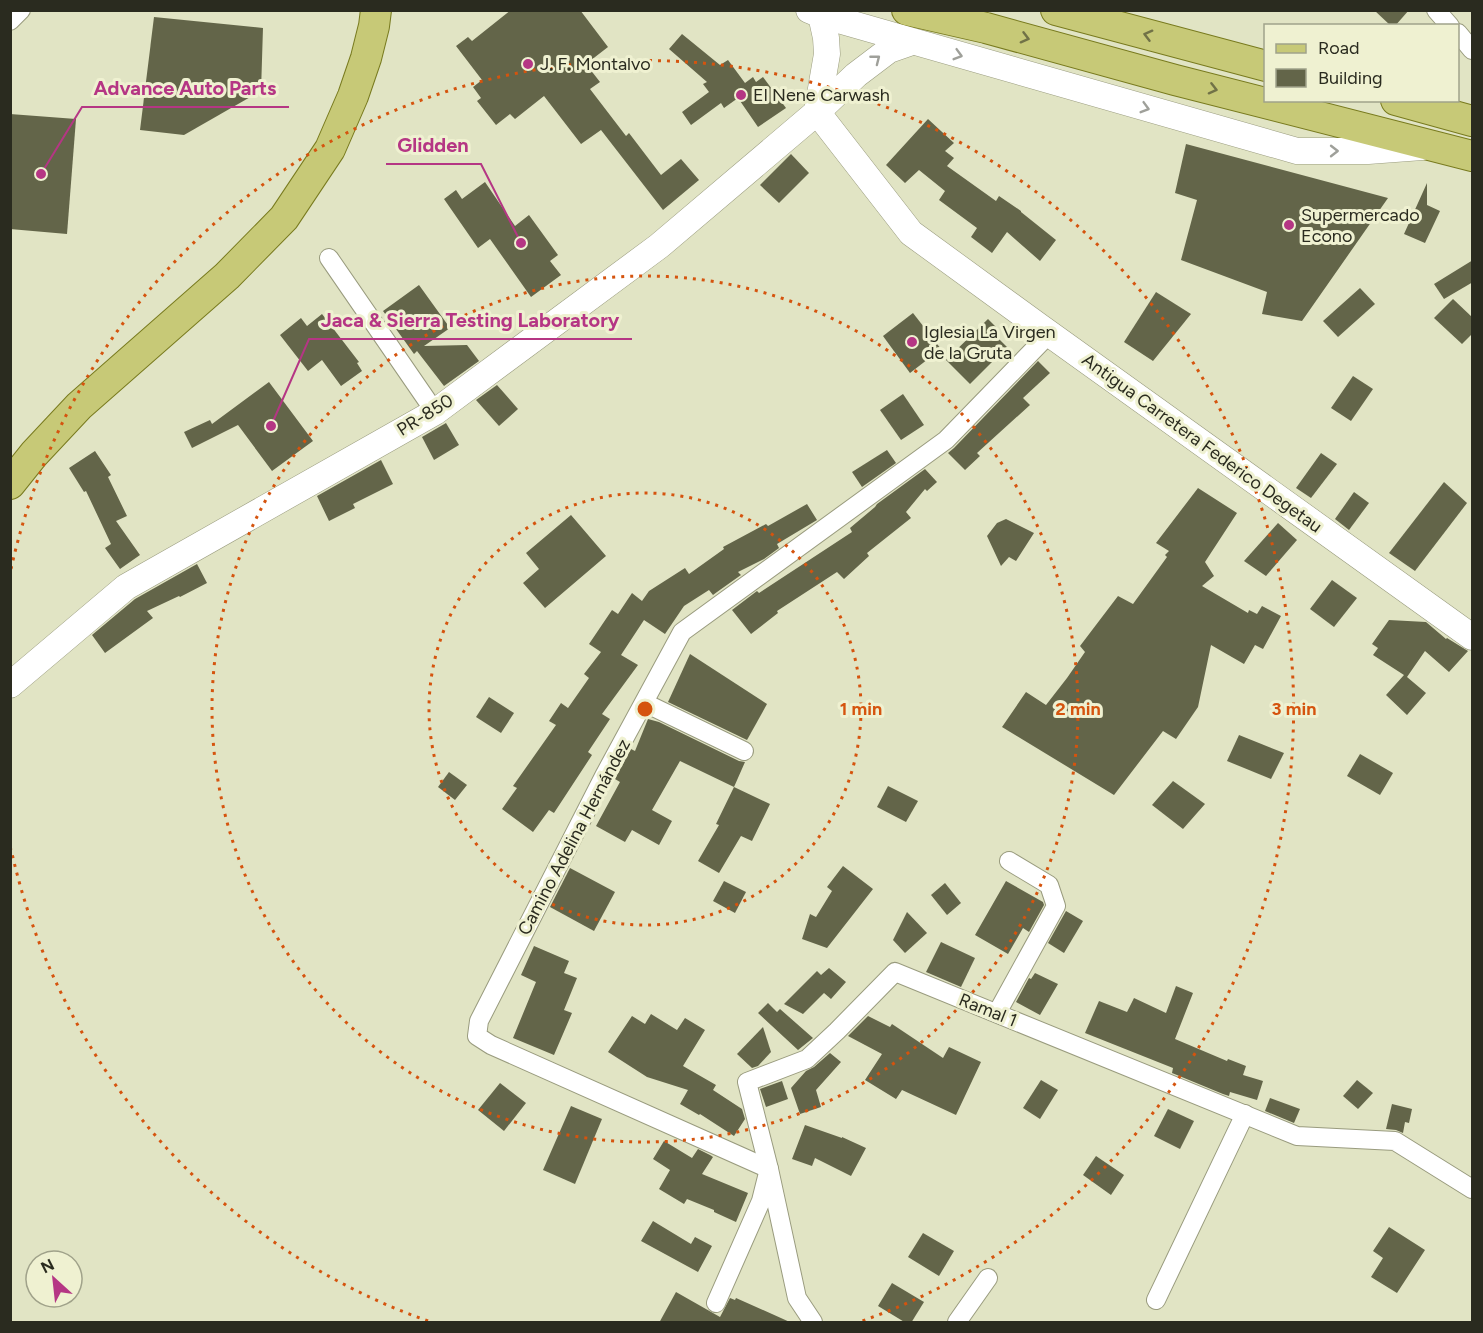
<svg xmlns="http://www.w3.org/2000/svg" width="1483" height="1333" viewBox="0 0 1483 1333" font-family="Figtree,sans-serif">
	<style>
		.building { fill: #636549 }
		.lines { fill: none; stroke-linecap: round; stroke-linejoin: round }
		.street-casing { stroke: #999b7e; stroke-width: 20 }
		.secondary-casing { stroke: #999b7e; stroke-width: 27 }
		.primary-casing { stroke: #787a1e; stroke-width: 32 }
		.street { stroke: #fff; stroke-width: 18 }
		.secondary { stroke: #fff; stroke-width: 26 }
		.primary { stroke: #c7c977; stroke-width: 30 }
		.oneway { stroke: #717247 }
		.oneway2 { stroke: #9fa09a }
		.ring { fill: none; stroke: #d5540e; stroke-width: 3; stroke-dasharray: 3 6 }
		.poi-dot { fill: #b53684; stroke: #eff1d1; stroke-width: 2 }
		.labels { text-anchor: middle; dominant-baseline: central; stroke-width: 6; stroke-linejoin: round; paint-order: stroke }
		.poi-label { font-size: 18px; fill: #2a2b1f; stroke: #eff1d1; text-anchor: start }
		.street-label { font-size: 18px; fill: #2a2b1f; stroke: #eff1d1 }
		.centre { fill: #d5540e; stroke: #eff1d1; stroke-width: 3 }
		.ring-label { font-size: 18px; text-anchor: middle; font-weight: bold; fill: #d5540e; stroke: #eff1d1; stroke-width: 6; stroke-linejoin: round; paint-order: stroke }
		.leader { fill: none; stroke: #b53684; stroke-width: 2 }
		.callout-dot { fill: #b53684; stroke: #eff1d1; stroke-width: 2 }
		.callout-label { font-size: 20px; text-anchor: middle; font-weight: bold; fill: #b53684; stroke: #eff1d1; stroke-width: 6; stroke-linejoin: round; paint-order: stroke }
	</style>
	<rect width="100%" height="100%" fill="#e1e4c4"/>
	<g class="building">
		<polygon points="511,10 580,10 608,47 586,64 600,82 590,89 626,136 629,133 661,175 681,159 699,180 663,210 601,130 581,144 544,96 515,119 510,114 496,125 477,101 481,98 473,87 482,80 456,46 468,37 472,41"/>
		<polygon points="1374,10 1409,10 1395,26 1391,26"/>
		<polygon points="154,17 263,28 261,91 184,135 140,130"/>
		<polygon points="682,34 720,65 728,60 745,83 753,77 756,82 763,77 786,108 758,127 738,98 724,108 721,103 691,125 682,112 709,92 703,84 707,82 669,49"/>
		<polygon points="10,114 76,119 67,234 10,229"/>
		<polygon points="928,119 954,143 945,151 954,158 947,166 996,201 999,196 1021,211 1021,212 1056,240 1040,261 1007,232 992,253 971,237 977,228 939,200 945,191 919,170 905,183 886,165"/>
		<polygon points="1186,144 1388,198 1302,321 1262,314 1267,292 1181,260 1197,200 1175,193"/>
		<polygon points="791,154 809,173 779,203 760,185"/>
		<polygon points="485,182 515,226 529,215 558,255 550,261 561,275 531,297 490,239 478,248 444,199 456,190 462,199"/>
		<polygon points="1427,183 1427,205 1440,211 1425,243 1404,234"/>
		<polygon points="1473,260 1473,282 1444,299 1434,284"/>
		<polygon points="419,285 450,328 424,346 467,345 479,361 444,386 417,351 414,354 383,311"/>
		<polygon points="1360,288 1375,304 1338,337 1323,321"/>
		<polygon points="1156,292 1191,314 1153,361 1124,342"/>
		<polygon points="1453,299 1473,318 1473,333 1462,344 1434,318"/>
		<polygon points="913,313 941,349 910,373 883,336"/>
		<polygon points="322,314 359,362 357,363 362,371 341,386 322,360 308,371 280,335 301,318 307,326"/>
		<polygon points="988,319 999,330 995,335 1007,347 970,384 946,360"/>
		<polygon points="1038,361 1050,373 1023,398 1030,405 977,453 980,456 965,470 948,453 954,448"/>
		<polygon points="1353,376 1373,389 1351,421 1331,408"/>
		<polygon points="269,382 313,441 272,471 238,425 192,448 184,432 210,420 212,424"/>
		<polygon points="497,385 518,409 499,426 476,400"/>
		<polygon points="903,394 924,425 901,440 880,410"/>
		<polygon points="446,423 459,445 434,460 422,437"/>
		<polygon points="887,450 896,463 862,487 852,472"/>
		<polygon points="95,451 111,475 108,477 127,516 116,521 140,555 120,569 105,548 111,544 86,491 84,492 69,468"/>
		<polygon points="1321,453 1337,464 1311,498 1296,488"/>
		<polygon points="381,460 393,484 353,504 355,508 329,521 317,496"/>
		<polygon points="925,469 937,482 927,491 925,489 906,512 911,518 867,553 869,556 844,579 837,572 777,611 778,613 751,634 732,610 757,591 759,593 852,532 850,528 875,507 877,504"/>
		<polygon points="1444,482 1467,503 1415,571 1389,553"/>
		<polygon points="1198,488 1237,513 1205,562 1214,576 1202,586 1248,613 1249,610 1257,614 1262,606 1281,616 1263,649 1255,645 1244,664 1211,645 1198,707 1176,739 1163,731 1114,795 1002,727 1026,692 1046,705 1067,678 1085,652 1080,646 1118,596 1133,604 1167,557 1165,555 1169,551 1156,543"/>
		<polygon points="1354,492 1369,503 1349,530 1335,519"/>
		<polygon points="807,504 817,520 777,544 779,548 764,559 738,572 741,575 717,592 713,595 709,590 684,606 665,634 644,620 621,655 638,665 602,714 610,719 588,752 592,755 554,813 549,810 533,832 502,809 517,788 513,786 556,725 549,721 561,703 568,708 589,678 584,674 601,652 589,644 612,610 618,614 632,593 642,601 649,591 685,568 689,574 724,549 723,547 766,524 768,526"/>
		<polygon points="571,515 606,556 545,608 523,583 539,569 526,553"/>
		<polygon points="1006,519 1034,533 1016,561 1009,557 1001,566 987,536 997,523"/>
		<polygon points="1278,523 1297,540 1266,576 1244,561"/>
		<polygon points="197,564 207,583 180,597 179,596 147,611 153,618 105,653 92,635 135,599"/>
		<polygon points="1332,580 1357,598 1334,627 1310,609"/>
		<polygon points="1389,620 1426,622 1446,639 1447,638 1468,651 1449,672 1425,651 1407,677 1426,693 1407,715 1386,695 1404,675 1373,655 1378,648 1372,644"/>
		<polygon points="690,654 767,704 747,740 668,702"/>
		<polygon points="489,697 514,713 501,733 476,717"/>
		<polygon points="648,719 659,722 739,761 745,762 734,787 680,761 652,810 672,821 659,845 632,830 625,842 596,826 620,782 615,779 631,749 635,751"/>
		<polygon points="1239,735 1284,753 1271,779 1227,761"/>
		<polygon points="1360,754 1393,773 1380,795 1347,776"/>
		<polygon points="449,772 467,785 455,800 438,787"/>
		<polygon points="1173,781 1205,804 1183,829 1152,805"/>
		<polygon points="888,786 918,801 906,822 877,807"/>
		<polygon points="734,787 770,804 752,841 741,836 719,873 698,861 719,825 716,824"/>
		<polygon points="843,866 873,889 827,948 802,939 810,914 816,917 832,891 827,887"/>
		<polygon points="570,868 615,892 594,931 550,907"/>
		<polygon points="724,881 746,892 735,913 713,901"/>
		<polygon points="1006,881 1043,902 1044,905 1029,932 1023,928 1008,954 975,935"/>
		<polygon points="945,883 961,903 947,915 931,895"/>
		<polygon points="1066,911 1083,921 1064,953 1048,943"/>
		<polygon points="907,912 927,933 905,953 893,940"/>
		<polygon points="941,942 975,958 961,987 926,972"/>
		<polygon points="534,946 569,961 564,973 577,978 564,1010 572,1013 554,1055 513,1038 536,982 521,975"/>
		<polygon points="829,968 846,982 831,999 824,993 803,1014 784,1004 817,971 821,975"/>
		<polygon points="1035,973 1058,984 1040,1015 1016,1002 1029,978 1031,979"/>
		<polygon points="1176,986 1193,993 1175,1039 1227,1061 1228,1059 1246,1066 1243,1075 1263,1081 1257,1100 1230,1092 1229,1096 1223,1094 1172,1073 1173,1068 1085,1033 1099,1001 1127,1012 1134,998 1166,1013"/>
		<polygon points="768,1003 777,1012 780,1009 813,1038 798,1050 758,1013"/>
		<polygon points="651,1014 677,1030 685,1018 705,1030 683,1066 716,1085 713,1090 742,1109 745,1119 734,1136 700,1114 699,1115 680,1104 688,1090 647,1077 608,1052 632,1016 645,1024"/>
		<polygon points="868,1016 890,1027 892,1024 943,1058 949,1047 981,1062 956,1115 902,1090 896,1099 865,1080 882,1054 848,1036"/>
		<polygon points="763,1027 771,1052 758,1066 752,1068 737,1054"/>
		<polygon points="830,1053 841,1062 816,1090 821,1107 800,1114 791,1088 806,1071 814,1067"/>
		<polygon points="1041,1080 1058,1090 1040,1119 1023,1108"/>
		<polygon points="1357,1080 1373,1093 1358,1109 1343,1096"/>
		<polygon points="782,1081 788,1099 766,1107 760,1089"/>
		<polygon points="500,1083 526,1103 504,1131 478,1110"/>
		<polygon points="1270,1098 1300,1109 1294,1123 1265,1111"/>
		<polygon points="1392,1104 1412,1109 1409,1123 1405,1122 1403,1133 1396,1130 1386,1129"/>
		<polygon points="571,1106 602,1119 575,1184 543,1170"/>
		<polygon points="1168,1109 1194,1121 1180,1149 1154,1136"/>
		<polygon points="805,1125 842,1138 842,1137 866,1148 851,1176 815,1158 812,1166 792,1159"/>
		<polygon points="664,1141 692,1158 698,1149 710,1155 713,1157 702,1174 748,1193 736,1222 714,1212 714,1210 687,1199 684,1204 659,1189 670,1170 653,1159"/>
		<polygon points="1096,1156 1124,1175 1111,1195 1083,1175"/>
		<polygon points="653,1221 691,1244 695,1237 712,1246 698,1272 641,1241"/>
		<polygon points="1389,1227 1425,1250 1397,1293 1371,1277 1383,1258 1373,1251"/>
		<polygon points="923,1233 954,1251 939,1276 908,1257"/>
		<polygon points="892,1283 924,1302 911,1323 906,1323 878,1306"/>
		<polygon points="676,1292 720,1317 730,1298 735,1300 736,1298 792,1323 659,1323"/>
	</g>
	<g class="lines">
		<g class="street-casing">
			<g id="street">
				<polyline points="1436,10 1450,26"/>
				<polyline points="10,21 21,10"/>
				<polyline points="1458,33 1472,50"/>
				<polyline points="329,258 435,412"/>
				<polyline points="645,703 744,751"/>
				<polyline points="997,1013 1056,906 1049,885 1009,861"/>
				<polyline points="1156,1300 1245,1114"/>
				<polyline points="716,1303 761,1201 769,1169 747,1082 807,1059 837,1031 895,972 1297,1136 1395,1141 1472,1189"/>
				<polyline points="813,1322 797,1298 769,1169 491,1045 477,1036 479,1021 604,776 682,632 946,440 1049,334"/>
				<polyline points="957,1322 988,1278"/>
			</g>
		</g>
		<g class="secondary-casing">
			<g id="secondary">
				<polyline points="809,10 821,15 826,38 827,54 817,112"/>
				<polyline points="821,15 1297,151 1368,151 1422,147"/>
				<polyline points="817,112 911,233 1040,327 1472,637"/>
				<polyline points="10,685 126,587 435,412 659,246 817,112 856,75 889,50 912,42"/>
			</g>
		</g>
		<g class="primary-casing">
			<g id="primary">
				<polyline points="907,10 986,28 1175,80 1472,156"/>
				<polyline points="1056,10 1266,66"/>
				<polyline points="1396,100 1472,121"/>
				<polyline points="10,484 34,454 79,406 227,276 284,218 330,149 353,96 366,58 374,26 376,10"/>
			</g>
		</g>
		<use href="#street" class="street"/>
		<use href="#secondary" class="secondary"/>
		<use href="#primary" class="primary"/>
	</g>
	<defs><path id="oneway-chevron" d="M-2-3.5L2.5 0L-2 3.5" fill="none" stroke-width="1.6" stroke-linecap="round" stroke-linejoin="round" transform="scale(1.5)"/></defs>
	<g class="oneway">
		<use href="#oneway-chevron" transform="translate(1148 35) rotate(-165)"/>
		<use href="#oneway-chevron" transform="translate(1025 38) rotate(15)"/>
		<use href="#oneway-chevron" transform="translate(1213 89) rotate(14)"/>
	</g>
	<g class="oneway2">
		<use href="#oneway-chevron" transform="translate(958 55) rotate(16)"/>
		<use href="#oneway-chevron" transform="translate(876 59) rotate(-38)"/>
		<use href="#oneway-chevron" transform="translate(1145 108) rotate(16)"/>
		<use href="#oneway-chevron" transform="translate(1334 151)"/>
	</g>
	<g class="ring">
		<circle cx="645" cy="709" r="216"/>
		<circle cx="645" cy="709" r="433"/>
		<path d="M428 1321A649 649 0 0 1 11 849M11 569A649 649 0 1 1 862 1321"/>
	</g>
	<g class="poi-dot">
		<circle cx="528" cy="64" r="6"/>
		<circle cx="741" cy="95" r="6"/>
		<circle cx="1289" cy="225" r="6"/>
		<circle cx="912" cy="342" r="6"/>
	</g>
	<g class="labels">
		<g class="poi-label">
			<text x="540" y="64">J. F. Montalvo</text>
			<text x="753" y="95">El Nene Carwash</text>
			<text x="1301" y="215">Supermercado<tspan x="1301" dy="21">Econo</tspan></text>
			<text x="924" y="332">Iglesia La Virgen<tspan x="924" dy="21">de la Gruta</tspan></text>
		</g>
		<g class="street-label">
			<text transform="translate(425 415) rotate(-32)">PR-850</text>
			<text transform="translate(1202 443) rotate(36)">Antigua Carretera Federico Degetau</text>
			<text transform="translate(574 837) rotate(-62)">Camino Adelina Hernández</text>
			<text transform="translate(988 1010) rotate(22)">Ramal 1</text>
		</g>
	</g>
	<circle cx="645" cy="709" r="9" class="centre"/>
	<g class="ring-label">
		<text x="861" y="715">1 min</text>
		<text x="1078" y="715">2 min</text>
		<text x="1294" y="715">3 min</text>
	</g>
	<path class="leader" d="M41 174L82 107H289M521 243L481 164H386M271 426L309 339H632"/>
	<g class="callout-dot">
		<circle cx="41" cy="174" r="6"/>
		<circle cx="521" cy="243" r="6"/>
		<circle cx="271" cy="426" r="6"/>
	</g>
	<g class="callout-label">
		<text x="185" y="95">Advance Auto Parts</text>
		<text x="433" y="152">Glidden</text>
		<text x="470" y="327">Jaca &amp; Sierra Testing Laboratory</text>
	</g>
	<rect width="1483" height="1333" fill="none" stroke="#2a2b1f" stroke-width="24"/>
	<rect x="1264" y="24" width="195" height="78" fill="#eff1d1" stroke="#a0a28a" stroke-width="1.5"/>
	<rect x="1276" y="44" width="30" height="9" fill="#c7c977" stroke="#a0a28a" stroke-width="1.5"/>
	<text x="1318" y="54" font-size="18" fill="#2a2b1f">Road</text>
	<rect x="1276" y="69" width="30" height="18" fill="#636549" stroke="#a0a28a" stroke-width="1.5"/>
	<text x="1318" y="84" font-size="18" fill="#2a2b1f">Building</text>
	<g transform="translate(54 1279) rotate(333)"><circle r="28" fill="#eff1d1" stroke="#a0a28a" stroke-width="1.5"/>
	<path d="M0-4.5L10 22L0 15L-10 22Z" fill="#b53684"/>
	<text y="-9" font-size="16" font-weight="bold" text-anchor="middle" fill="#2a2b1f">N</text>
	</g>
</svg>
